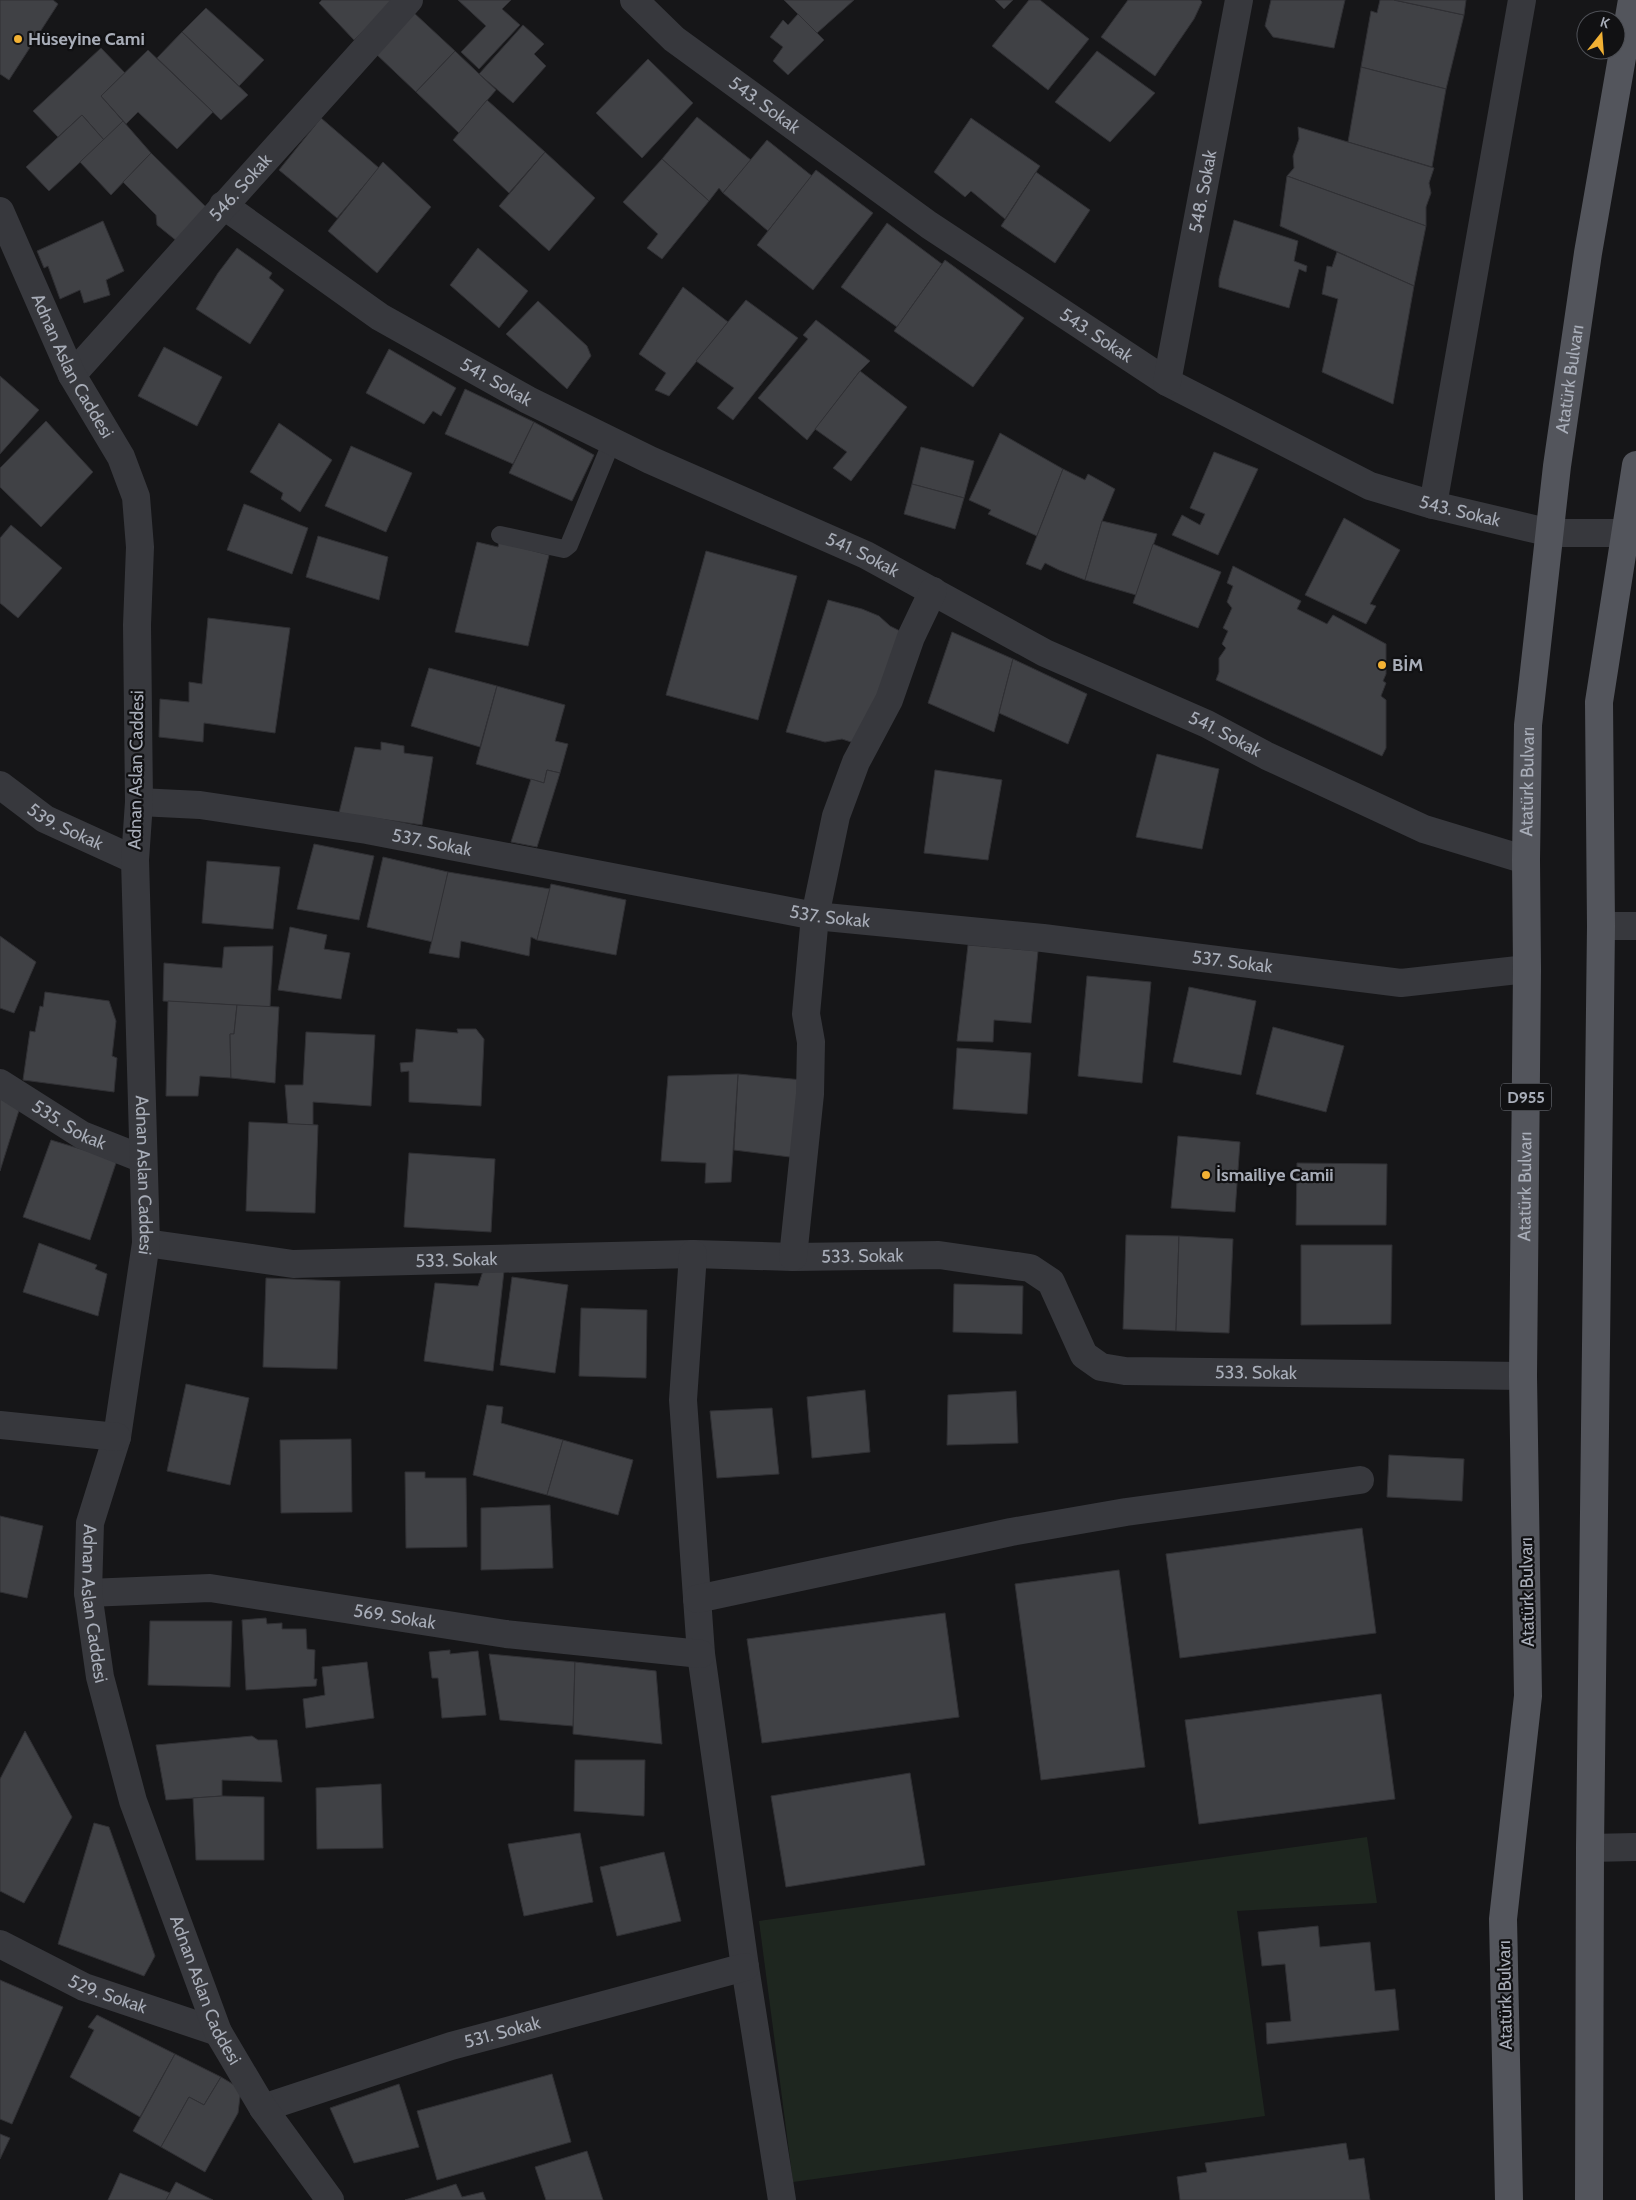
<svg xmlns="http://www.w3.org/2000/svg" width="1636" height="2200" viewBox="0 0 1636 2200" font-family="Cabin,sans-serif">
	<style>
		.green { fill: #1e261f }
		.building { fill: #404145; stroke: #303034 }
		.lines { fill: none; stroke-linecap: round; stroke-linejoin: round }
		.service { stroke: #37383d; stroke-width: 18 }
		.minor { stroke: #37383d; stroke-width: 28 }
		.tertiary { stroke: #37383d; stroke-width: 28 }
		.primary { stroke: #53555c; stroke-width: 28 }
		.poi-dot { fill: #f2b134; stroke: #111113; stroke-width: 2 }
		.labels { text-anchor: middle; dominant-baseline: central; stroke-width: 4.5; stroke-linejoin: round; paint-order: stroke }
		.shield { fill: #111113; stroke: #7b7e86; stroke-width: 1 }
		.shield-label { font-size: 16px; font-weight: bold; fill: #a8adb8 }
		.poi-label { font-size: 18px; font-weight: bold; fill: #a8adb8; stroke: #111113; text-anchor: start }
		.street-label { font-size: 18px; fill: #a8adb8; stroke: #111113 }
	</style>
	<rect width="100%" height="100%" fill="#161618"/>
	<polygon class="green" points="1367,1837 1377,1903 1237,1911 1265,2116 793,2182 759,1921"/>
	<g class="building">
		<polygon points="0,0 53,0 58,4 9,80 0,74"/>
		<polygon points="322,0 395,0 354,40 319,3"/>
		<polygon points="458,0 511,0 502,9 520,25 479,69 461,52 486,26"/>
		<polygon points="784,0 854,0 817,33"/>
		<polygon points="995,0 1013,0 1004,9"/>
		<polygon points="1029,0 1040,0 1089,39 1048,90 992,46"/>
		<polygon points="1128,0 1200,0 1202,2 1194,19 1155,76 1101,37"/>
		<polygon points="1271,0 1345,0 1334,48 1273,37 1265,26"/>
		<polygon points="1380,0 1394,0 1464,15 1446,89 1361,67 1371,11 1377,13"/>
		<polygon points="1394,0 1466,0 1464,15"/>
		<polygon points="206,8 264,60 239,86 182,32"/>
		<polygon points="413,12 455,51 416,92 375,53"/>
		<polygon points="798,14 824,40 788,75 773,61 783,47 770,37 783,20 788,25"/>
		<polygon points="523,25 544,44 534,54 546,66 513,103 479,74"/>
		<polygon points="182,32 248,95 221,120 157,58"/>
		<polygon points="101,48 125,73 101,96 123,121 104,140 82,115 58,137 33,111"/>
		<polygon points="148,50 213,112 177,149 138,112 126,124 101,96"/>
		<polygon points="455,51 496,90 459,133 416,92"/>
		<polygon points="1097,51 1155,93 1110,142 1055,102"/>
		<polygon points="648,59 693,103 642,158 596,113"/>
		<polygon points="1361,67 1446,89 1432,167 1348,142"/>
		<polygon points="487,100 545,152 509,193 453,140"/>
		<polygon points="82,115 104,140 49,191 26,167"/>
		<polygon points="697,117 751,160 723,193 719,188 709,201 662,159"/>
		<polygon points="321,118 379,168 337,218 279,170"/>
		<polygon points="971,118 1040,166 1005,219 971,191 965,197 934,172"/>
		<polygon points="123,121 151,153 111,195 80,162"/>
		<polygon points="1298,127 1434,168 1429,183 1431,193 1426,207 1426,226 1287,176 1294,168 1293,156 1299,139"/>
		<polygon points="767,140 812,176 768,231 723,193"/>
		<polygon points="545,152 595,198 549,251 499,206"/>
		<polygon points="151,153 207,208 178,242 157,225 156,215 123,182"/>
		<polygon points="662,159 709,201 662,259 647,248 658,234 623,202"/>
		<polygon points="383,162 431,207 377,273 328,231"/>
		<polygon points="816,170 873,213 813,290 757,245"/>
		<polygon points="1036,172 1090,210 1055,263 1001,226"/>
		<polygon points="1287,176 1426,226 1414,286 1280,226"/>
		<polygon points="1234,220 1298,241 1294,261 1307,266 1306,272 1299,269 1289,308 1219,287 1219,279"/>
		<polygon points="103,221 124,271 106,280 110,295 84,303 80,290 60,299 48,266 44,268 37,251"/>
		<polygon points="887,223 942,264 897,327 841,287"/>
		<polygon points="237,248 272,273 269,278 284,290 250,344 196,309 218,273"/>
		<polygon points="478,248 528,291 499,328 450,285"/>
		<polygon points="1337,252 1414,286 1393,404 1322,372 1338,299 1322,294 1327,266 1332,267"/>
		<polygon points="945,260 1024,318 973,387 894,331"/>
		<polygon points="683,287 728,322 669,396 655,390 666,373 639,354"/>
		<polygon points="746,300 798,338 733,420 717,408 734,388 696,361"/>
		<polygon points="538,301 587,346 591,356 567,389 506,334"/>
		<polygon points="816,320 870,361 860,371 807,440 758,398 808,339 803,335"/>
		<polygon points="164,347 222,377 197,426 138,396"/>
		<polygon points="389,349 456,388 441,416 433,411 424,424 366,393"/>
		<polygon points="860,371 907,407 851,481 833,468 847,452 815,429"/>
		<polygon points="0,376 39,410 0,454"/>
		<polygon points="465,389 534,422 513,464 445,434"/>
		<polygon points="46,421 93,472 41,527 0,487 0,468"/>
		<polygon points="534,422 594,455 572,501 509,473"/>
		<polygon points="279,423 332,460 300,512 281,499 283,493 250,472"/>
		<polygon points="1000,433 1063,469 1037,536 988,514 991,510 969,500"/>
		<polygon points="351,446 412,473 386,532 325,506"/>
		<polygon points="921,447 974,461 964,498 912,484"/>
		<polygon points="1214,452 1258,469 1218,555 1172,535 1182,515 1200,525 1205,514 1190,508"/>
		<polygon points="1063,469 1085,480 1088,474 1115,489 1102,521 1085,580 1059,570 1045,563 1041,570 1026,564"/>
		<polygon points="912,484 964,498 955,529 904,514"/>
		<polygon points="244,504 308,528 292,574 227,550"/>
		<polygon points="1344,518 1400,550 1370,604 1376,606 1366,624 1305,595"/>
		<polygon points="1102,521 1157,534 1136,595 1085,580"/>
		<polygon points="11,525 62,568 18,618 0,603 0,538"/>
		<polygon points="318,536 388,557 379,600 306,577"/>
		<polygon points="477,542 498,547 499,542 549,555 528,646 455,632"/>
		<polygon points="1153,544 1221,572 1198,628 1133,603"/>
		<polygon points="706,551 797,576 758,720 666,695"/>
		<polygon points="1233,566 1301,601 1297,609 1327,624 1333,615 1386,644 1386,674 1383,681 1386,683 1381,696 1386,700 1386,748 1382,756 1216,680 1219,672 1219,658 1226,648 1222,644 1228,631 1223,628 1232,608 1227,602 1233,586 1227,583"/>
		<polygon points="828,600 862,609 879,616 890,626 904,633 857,744 842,739 825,742 786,732"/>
		<polygon points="208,618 290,628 275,733 204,723 203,742 159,737 160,699 189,702 189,682 202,684"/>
		<polygon points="952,632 1013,659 994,732 928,703"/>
		<polygon points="1013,659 1087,694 1068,744 999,713"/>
		<polygon points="429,668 497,686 480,747 411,726"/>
		<polygon points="497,686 565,705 555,741 568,744 560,773 547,770 544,783 476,764"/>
		<polygon points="381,742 404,746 404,753 433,757 422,825 339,813 355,747 381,750"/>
		<polygon points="1157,754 1219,769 1202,849 1136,837"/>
		<polygon points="547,770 560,773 537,847 511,842 531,779 544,783"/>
		<polygon points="935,770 1002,780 988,860 924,853"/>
		<polygon points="314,844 374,856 359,920 297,909"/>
		<polygon points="383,857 448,872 433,942 367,927"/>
		<polygon points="207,861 280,867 273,929 202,923"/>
		<polygon points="448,872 550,889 537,940 531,937 529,956 461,941 459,958 429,953"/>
		<polygon points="551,884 626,900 616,955 537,940"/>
		<polygon points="290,927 327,935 324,949 350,953 341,999 278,990"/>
		<polygon points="0,936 36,962 14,1013 0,1008"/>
		<polygon points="968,945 1038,951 1031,1023 994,1020 993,1042 957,1041"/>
		<polygon points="273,946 270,1007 163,1001 164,963 222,968 224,947"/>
		<polygon points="1087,976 1151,982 1142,1083 1078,1076"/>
		<polygon points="1189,987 1256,1001 1241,1075 1173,1062"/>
		<polygon points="45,992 109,1001 116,1021 112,1056 117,1058 114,1092 23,1080 30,1031 35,1032 40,1006 43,1007"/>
		<polygon points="168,1001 237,1005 234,1034 230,1034 231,1078 200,1076 198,1096 166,1096"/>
		<polygon points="237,1005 279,1007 275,1083 231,1078 230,1034 234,1034"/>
		<polygon points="1273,1027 1344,1046 1326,1112 1256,1094"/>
		<polygon points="416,1029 458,1033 457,1029 476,1029 484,1039 481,1106 409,1102 409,1071 401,1072 400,1063 413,1062"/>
		<polygon points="306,1032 375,1035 371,1106 313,1102 313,1125 288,1124 285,1085 303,1085"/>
		<polygon points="957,1048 1031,1053 1027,1114 953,1109"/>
		<polygon points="738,1074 803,1080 798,1158 734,1150"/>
		<polygon points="738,1074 731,1182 705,1183 706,1163 661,1161 668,1076"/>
		<polygon points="0,1095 21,1104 0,1171"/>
		<polygon points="249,1122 318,1125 315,1213 246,1211"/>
		<polygon points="1178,1136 1240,1142 1235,1212 1171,1208"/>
		<polygon points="51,1140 117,1160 90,1240 23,1217"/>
		<polygon points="409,1153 495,1159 491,1232 404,1227"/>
		<polygon points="1297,1163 1387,1164 1386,1225 1296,1225"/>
		<polygon points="1126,1235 1179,1236 1176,1331 1123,1329"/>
		<polygon points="1179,1236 1233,1239 1229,1333 1176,1331"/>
		<polygon points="39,1243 97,1265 95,1269 107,1274 98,1316 23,1292"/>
		<polygon points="1301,1245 1392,1245 1391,1324 1301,1325"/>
		<polygon points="483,1271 504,1271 493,1371 424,1361 435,1283 478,1286"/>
		<polygon points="512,1277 568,1285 555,1373 500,1365"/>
		<polygon points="266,1278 340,1281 337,1369 263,1367"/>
		<polygon points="954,1284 1023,1286 1022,1334 953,1332"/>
		<polygon points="581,1308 647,1310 646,1378 579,1376"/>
		<polygon points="186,1384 249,1398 230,1485 167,1471"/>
		<polygon points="865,1390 870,1452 812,1458 807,1397"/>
		<polygon points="1016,1391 1018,1443 947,1445 948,1395"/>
		<polygon points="487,1405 503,1407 501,1423 563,1440 547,1495 473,1475"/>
		<polygon points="772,1408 779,1474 717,1478 710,1411"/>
		<polygon points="351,1439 352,1512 281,1513 280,1440"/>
		<polygon points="563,1440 633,1460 618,1515 547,1495"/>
		<polygon points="1389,1455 1464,1459 1462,1501 1387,1497"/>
		<polygon points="405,1472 425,1472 425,1478 466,1478 467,1547 406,1548"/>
		<polygon points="550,1505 553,1568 481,1570 481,1508"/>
		<polygon points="0,1516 43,1526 27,1598 0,1592"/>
		<polygon points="1362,1528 1376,1633 1180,1658 1166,1554"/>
		<polygon points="1119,1570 1145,1767 1041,1780 1015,1584"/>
		<polygon points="945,1613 959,1717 762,1743 747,1639"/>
		<polygon points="266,1618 267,1624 282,1623 282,1629 306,1629 307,1649 315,1650 314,1679 317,1679 316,1686 246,1690 242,1620"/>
		<polygon points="150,1621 232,1621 230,1687 148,1685"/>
		<polygon points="450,1650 450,1654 478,1651 486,1715 442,1718 438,1678 432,1678 429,1652"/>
		<polygon points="489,1654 575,1662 573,1726 500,1720"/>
		<polygon points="367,1662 374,1718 306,1728 303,1699 325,1695 322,1667"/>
		<polygon points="575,1662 656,1671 662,1744 573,1734"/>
		<polygon points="1381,1694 1395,1799 1199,1824 1185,1720"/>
		<polygon points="25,1731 72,1817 24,1903 0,1891 0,1779"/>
		<polygon points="252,1736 258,1740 277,1740 282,1782 222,1780 222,1796 166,1800 156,1745"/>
		<polygon points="575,1760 645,1760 644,1816 574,1811"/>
		<polygon points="910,1773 925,1865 786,1887 771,1796"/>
		<polygon points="381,1784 383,1848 317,1849 316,1788"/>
		<polygon points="222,1796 264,1797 264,1860 196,1860 193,1798"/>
		<polygon points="94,1823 109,1827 155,1956 144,1976 58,1944"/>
		<polygon points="580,1833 593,1902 524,1916 508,1844"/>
		<polygon points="664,1852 681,1921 617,1936 600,1867"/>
		<polygon points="1318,1926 1320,1947 1370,1942 1375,1991 1395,1989 1399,2030 1267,2044 1266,2023 1291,2021 1285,1964 1262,1966 1258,1932"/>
		<polygon points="0,1980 63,2007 12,2124 0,2119"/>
		<polygon points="97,2015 175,2054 140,2117 70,2077 94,2030 88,2027"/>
		<polygon points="175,2054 221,2077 204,2105 189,2097 161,2147 133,2131"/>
		<polygon points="552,2074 571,2142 437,2180 417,2111"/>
		<polygon points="221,2077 241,2089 238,2113 205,2172 161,2147 189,2097 204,2105"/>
		<polygon points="399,2084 419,2147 354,2163 330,2108"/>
		<polygon points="0,2134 10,2138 0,2159"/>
		<polygon points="1346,2143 1349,2160 1364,2158 1370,2200 1180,2200 1177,2177 1207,2172 1205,2163"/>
		<polygon points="587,2151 603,2200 546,2200 535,2167"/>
		<polygon points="120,2173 170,2193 166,2200 108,2200"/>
		<polygon points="176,2182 213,2200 166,2200"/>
		<polygon points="456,2184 462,2197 483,2192 486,2200 405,2200"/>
	</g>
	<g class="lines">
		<polyline class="service" points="500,535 564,549 569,545 612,441"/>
		<g class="minor">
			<path id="s1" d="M634,0L674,39L929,225L1167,382L1370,486L1433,505L1551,533H1636"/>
			<path id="s2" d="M223,205L380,317L528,400L650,460L866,555L1045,653L1207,724L1267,756L1424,829L1526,860"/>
			<path id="s3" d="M72,375L409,0"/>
			<path id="s4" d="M1167,382L1239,0"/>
			<polyline points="1433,505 1522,0"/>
			<path id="s5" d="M0,785L45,819L135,860"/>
			<path id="s6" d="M139,802L200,805L367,830L815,916L1043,938L1401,983L1527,969"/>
			<polyline points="1601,926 1636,926"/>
			<path id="s7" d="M0,1083L82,1135L143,1159"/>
			<path id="s8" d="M146,1243L293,1264L693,1254L793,1257L939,1255L1030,1268L1051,1282L1084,1355L1101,1367L1125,1371L1523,1376"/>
			<polyline points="693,1254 683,1400 701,1654 745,1967 782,2200"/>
			<polyline points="793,1257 810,1094 811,1042 806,1014 815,916 836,816 856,762 889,700 911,637 933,591"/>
			<path id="s9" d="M88,1593L210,1588L506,1634L701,1654"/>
			<polyline points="697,1599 1011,1532 1126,1512 1360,1480"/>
			<polyline points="1590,1848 1636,1847"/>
			<path id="s10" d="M0,1944L84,1987L218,2032"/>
			<path id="s11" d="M263,2108L451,2046L745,1967"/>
		</g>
		<g class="tertiary">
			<path id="s12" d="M0,211L72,375L121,457L136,497L140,547L137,625L139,802L135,860L146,1243L117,1437L90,1523L88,1593L100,1677L133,1801L218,2032L263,2108L330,2200"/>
			<polyline points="0,1425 117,1437"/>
		</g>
		<g class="primary">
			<path id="s13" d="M1509,2200L1503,1919L1528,1696L1523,1376L1527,969L1526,860L1528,725L1557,466L1588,253L1632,0"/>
			<polyline points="1589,2200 1590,1848 1601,926 1599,702 1636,465"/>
		</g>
	</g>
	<g class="poi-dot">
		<circle cx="18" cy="39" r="5"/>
		<circle cx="1382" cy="665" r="5"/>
		<circle cx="1206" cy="1175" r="5"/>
	</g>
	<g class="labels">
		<rect class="shield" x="1501" y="1083.5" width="50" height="27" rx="4"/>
		<g class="shield-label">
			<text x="1526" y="1097">D955</text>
		</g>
		<g class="poi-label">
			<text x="28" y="39">Hüseyine Cami</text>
			<text x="1392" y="665">BİM</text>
			<text x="1216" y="1175">İsmailiye Camii</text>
		</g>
		<g class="street-label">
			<text stroke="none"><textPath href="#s1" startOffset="168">543. Sokak</textPath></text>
			<text stroke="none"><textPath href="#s3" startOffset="252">546. Sokak</textPath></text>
			<text stroke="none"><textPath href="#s4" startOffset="194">548. Sokak</textPath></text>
			<text stroke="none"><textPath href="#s1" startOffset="572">543. Sokak</textPath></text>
			<text stroke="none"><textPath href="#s12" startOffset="171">Adnan Aslan Caddesi</textPath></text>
			<text stroke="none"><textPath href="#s13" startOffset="1825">Atatürk Bulvarı</textPath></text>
			<text stroke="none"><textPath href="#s2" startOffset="326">541. Sokak</textPath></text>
			<text stroke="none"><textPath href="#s1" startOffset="978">543. Sokak</textPath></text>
			<text stroke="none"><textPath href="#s2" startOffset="731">541. Sokak</textPath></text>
			<text stroke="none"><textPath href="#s2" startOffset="1136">541. Sokak</textPath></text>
			<text transform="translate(136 770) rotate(-89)">Adnan Aslan Caddesi</text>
			<text stroke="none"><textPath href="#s13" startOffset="1420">Atatürk Bulvarı</textPath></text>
			<text stroke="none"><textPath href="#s5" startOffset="78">539. Sokak</textPath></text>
			<text stroke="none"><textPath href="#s6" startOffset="296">537. Sokak</textPath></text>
			<text stroke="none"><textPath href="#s6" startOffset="701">537. Sokak</textPath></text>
			<text stroke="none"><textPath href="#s6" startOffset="1106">537. Sokak</textPath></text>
			<text stroke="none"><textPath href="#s7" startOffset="81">535. Sokak</textPath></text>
			<text stroke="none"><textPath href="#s12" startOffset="996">Adnan Aslan Caddesi</textPath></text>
			<text stroke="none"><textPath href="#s13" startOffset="1015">Atatürk Bulvarı</textPath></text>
			<text stroke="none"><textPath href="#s8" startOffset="718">533. Sokak</textPath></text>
			<text stroke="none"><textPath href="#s8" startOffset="312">533. Sokak</textPath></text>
			<text stroke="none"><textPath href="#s8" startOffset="1168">533. Sokak</textPath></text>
			<text transform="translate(1527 1592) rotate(-91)">Atatürk Bulvarı</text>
			<text stroke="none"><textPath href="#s12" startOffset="1431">Adnan Aslan Caddesi</textPath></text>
			<text stroke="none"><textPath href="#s9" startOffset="309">569. Sokak</textPath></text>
			<text stroke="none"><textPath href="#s12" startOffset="1836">Adnan Aslan Caddesi</textPath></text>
			<text stroke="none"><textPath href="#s10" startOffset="119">529. Sokak</textPath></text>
			<text transform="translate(1505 1995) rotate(-91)">Atatürk Bulvarı</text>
			<text stroke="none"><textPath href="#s11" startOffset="251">531. Sokak</textPath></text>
		</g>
	</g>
	<g transform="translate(1601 35) rotate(17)"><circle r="24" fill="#111113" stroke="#4d4f55"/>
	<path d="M0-4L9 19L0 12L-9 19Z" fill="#f2b134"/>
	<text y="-8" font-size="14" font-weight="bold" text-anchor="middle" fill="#a8adb8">K</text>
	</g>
</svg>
